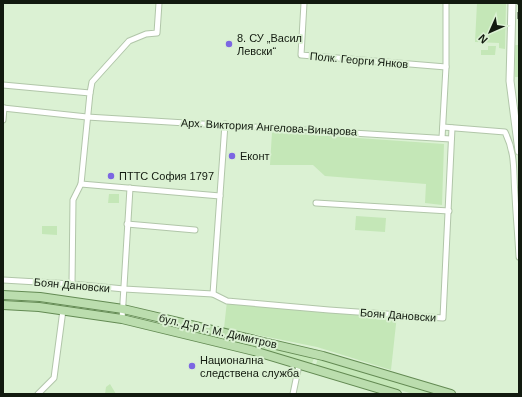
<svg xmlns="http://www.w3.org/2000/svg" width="522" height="397" viewBox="0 0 522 397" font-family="Helvetica,sans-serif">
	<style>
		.green { fill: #c4e7b7 }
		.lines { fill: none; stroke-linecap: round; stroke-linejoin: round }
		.street-casing { stroke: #b1c6a9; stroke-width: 7 }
		.secondary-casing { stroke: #b1c6a9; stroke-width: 9 }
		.primary-casing { stroke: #638a53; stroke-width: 10 }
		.street { stroke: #fff; stroke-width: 5 }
		.secondary { stroke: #fff; stroke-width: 7 }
		.primary { stroke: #bbddae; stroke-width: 8 }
		.rail { stroke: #80907b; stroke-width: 2; stroke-dasharray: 7 7; stroke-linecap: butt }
		.poi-dot { fill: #7c67e2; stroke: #dbf1d3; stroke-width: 1.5 }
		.labels { text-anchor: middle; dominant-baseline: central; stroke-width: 4; stroke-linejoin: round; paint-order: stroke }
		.poi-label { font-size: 11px; fill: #121a0f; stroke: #dbf1d3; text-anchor: start }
		.street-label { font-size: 11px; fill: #121a0f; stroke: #dbf1d3 }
	</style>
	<rect width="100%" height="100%" fill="#dbf1d3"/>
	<g class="green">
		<polygon points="477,3 506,3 505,49 499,48 499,43 475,42"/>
		<rect x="515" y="45" width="4" height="32"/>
		<polygon points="488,46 496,46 495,55 481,55 481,50 488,50"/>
		<polygon points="272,132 444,144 442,205 425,203 426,184 325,176 313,165 270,165"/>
		<polygon points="109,194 119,194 119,203 108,203"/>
		<polygon points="356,216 386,218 385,232 355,230"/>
		<polygon points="42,226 57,226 57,235 42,234"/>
		<polygon points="227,301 397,315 391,370 317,347 224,328"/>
		<polygon points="160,325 181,327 235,341 314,358 311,366"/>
		<polygon points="318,358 438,394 413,394 376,383 361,381 315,368"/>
		<polygon points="110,384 116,394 105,394 106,387"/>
	</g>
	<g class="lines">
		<g class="street-casing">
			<g id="street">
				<polyline points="304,3 301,55 446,67"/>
				<polyline points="3,85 90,93"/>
				<polyline points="3,108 87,117 451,139"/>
				<polyline points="3,120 4,108"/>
				<path d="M443,127L505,132C516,155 513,171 515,195C516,216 518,236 519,257"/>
				<polyline points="442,138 446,67 446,3"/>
				<polyline points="81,184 220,196"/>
				<polyline points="316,203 449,211"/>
				<polyline points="127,224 195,230"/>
				<polyline points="3,280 72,284 124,289 213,294 227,301 329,310 443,318 452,128"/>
				<polyline points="72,284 73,200 81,184 90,93 92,82 129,41 146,34 157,33 159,3"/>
				<polyline points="213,294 225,124"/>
				<polyline points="122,319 130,188"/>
				<polyline points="38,394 54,378 63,310"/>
				<polyline points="293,394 299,365"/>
			</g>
		</g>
		<g class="secondary-casing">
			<polyline id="secondary" points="512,3 510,81 519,151"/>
		</g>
		<g class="primary-casing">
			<g id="primary">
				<polyline points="3,295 40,297 123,309 323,356 451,394"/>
				<polyline points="3,305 39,307 122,319 254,351 397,394"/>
			</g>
		</g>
		<use href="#street" class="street"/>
		<use href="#secondary" class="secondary"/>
		<use href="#primary" class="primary"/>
		<polyline class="rail" points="518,19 518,3"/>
	</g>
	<g class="poi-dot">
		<circle cx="229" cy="44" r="4"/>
		<circle cx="232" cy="156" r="4"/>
		<circle cx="111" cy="176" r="4"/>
		<circle cx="192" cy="366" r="4"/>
	</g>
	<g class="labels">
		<g class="poi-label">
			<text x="237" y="38">8. СУ „Васил<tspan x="237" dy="13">Левски“</tspan></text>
			<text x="240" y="156">Еконт</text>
			<text x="119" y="176">ПТТС София 1797</text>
			<text x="200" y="360">Национална<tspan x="200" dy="13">следствена служба</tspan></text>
		</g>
		<g class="street-label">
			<text transform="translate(359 60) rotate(5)">Полк. Георги Янков</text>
			<text transform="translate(269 127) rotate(3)">Арх. Виктория Ангелова-Винарова</text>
			<text transform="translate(72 285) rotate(5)">Боян Дановски</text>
			<text transform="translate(398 315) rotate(4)">Боян Дановски</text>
			<text transform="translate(218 331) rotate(13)">бул. Д-р Г. М. Димитров</text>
		</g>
	</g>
	<rect width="522" height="397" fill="none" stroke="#121a0f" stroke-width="8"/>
	<g transform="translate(490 32) rotate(225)" stroke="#dbf1d3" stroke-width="3" paint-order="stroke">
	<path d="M0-3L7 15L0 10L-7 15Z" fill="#121a0f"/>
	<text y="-6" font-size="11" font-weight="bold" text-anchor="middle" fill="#121a0f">N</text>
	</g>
</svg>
